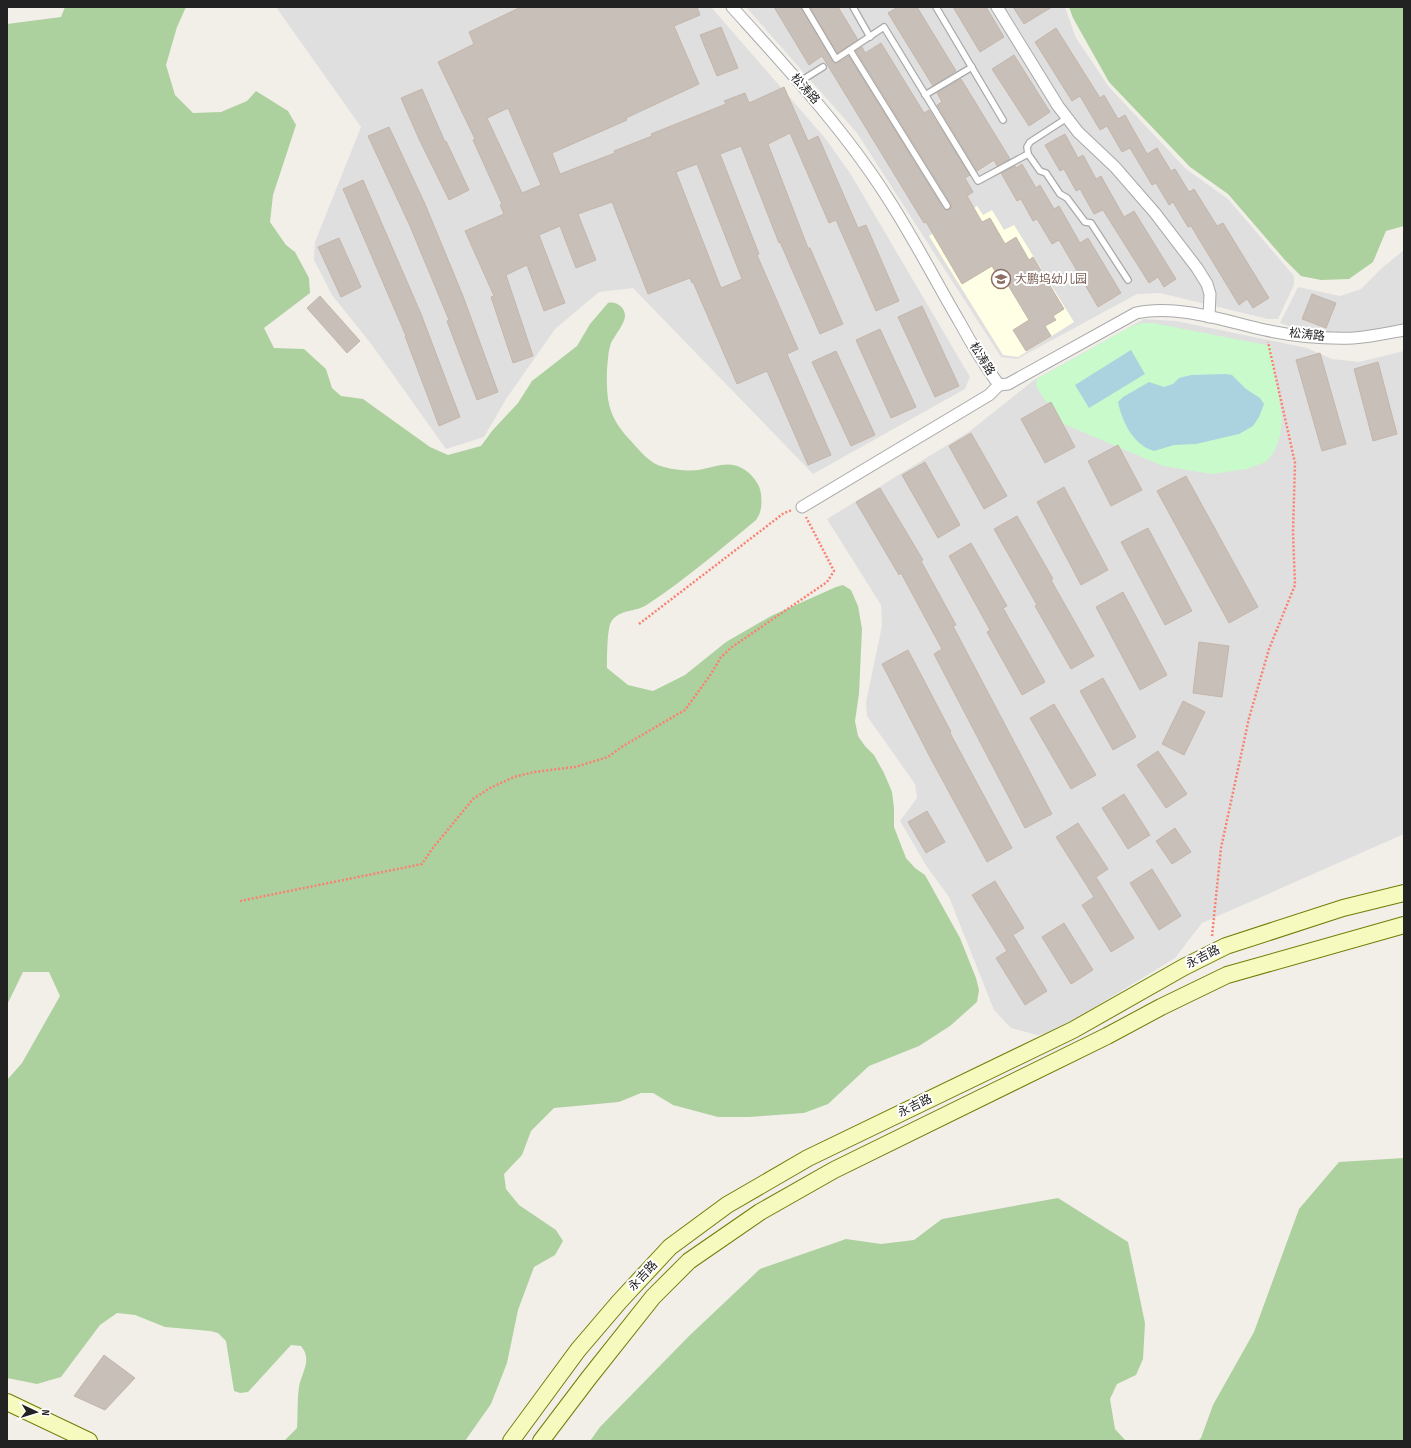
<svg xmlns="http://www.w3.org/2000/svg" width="1411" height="1448" viewBox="0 0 1411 1448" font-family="'Sofia Sans Condensed','Noto Sans SC',sans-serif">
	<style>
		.residential { fill: #e0dfdf }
		.education { fill: #ffffe5 }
		.forest { fill: #add19e }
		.park { fill: #c8facc }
		.water { fill: #aad3df }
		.building { fill: #c7bfb8; stroke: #c4b6ab; fill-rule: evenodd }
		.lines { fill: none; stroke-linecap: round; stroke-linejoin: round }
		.service-casing { stroke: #a9a9a9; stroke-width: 8 }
		.minor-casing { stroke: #a9a9a9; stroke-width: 13 }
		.secondary-casing { stroke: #707d05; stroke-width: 18 }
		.path { stroke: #fa8072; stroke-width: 2.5; stroke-dasharray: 2 2; stroke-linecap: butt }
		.service { stroke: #fff; stroke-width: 5.5 }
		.minor { stroke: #fff; stroke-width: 11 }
		.secondary { stroke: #f7fabf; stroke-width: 16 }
		.labels { text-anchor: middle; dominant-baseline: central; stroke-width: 4; stroke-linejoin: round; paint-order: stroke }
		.street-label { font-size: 12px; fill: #222; stroke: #fff }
		.education-label { font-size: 12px; fill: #785e54; stroke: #fff; text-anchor: start }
	</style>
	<rect width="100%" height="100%" fill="#f2efe9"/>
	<g class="residential">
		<polygon points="276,7 711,7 825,138 850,173 970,377 965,389 813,474 633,288 599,292 555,329 506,399 484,437 446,449 372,345 332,295 314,260 315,242 361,127"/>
		<polygon points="746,7 1065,7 1076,38 1109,87 1186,169 1228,199 1294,276 1294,285 1278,319 1268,319 1160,293 1137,294 1017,359 1001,357 857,133"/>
		<polygon points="1404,250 1404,326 1342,336 1309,333 1280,323 1298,287 1340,296 1361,289 1382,268"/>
		<polygon points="1144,319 1176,321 1307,348 1332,359 1359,362 1404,351 1404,834 1202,923 1175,958 1054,1032 1037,1035 1011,1028 994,1010 949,897 927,867 900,821 917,798 915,784 867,716 866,702 882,626 881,605 827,519 970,431 1034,380"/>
	</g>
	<polygon class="education" points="977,206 983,215 992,210 1004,230 1014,225 1074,322 1018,357 1003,355 929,236"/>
	<g class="forest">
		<path d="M65,7H186L177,27L166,65L175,95L193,113L221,112L247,101L256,91L288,111L296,125L273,195L270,222L286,245L295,252L309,278L310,293L264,328L274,348L304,349L326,369L332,388L341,396L363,399L430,447L448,455L481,446L492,431L518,403L532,381L577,346L590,324L608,303C616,301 625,307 625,316C625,323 615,335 611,343C608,352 608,360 607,370C606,402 609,418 631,441C641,452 650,464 664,467C674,470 688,471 698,470C718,467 731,458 749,473C755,479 760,485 761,494C762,503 762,512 756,520C721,549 686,579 648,604C636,613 620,608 611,622C607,629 607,659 607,668L628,685L653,691L685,675L726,642L771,616L836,587L843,585L851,590L858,606L862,629L859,694L855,721L858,736L865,746L874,755L884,773L892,792L894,808V827L906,858L915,868L925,875L960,938L976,978L979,990L977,1002L950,1026L919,1046L869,1066L828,1104L804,1113L749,1117H718L673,1105L653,1093H641L619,1102L554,1108L531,1131L522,1155L504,1174L506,1189L519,1205L556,1230L563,1241L555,1255L534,1267L518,1310L507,1363L491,1404L465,1441H284L297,1428C298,1415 297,1401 299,1387C301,1373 313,1360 301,1346L291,1345L248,1392L240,1393L234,1391L226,1341L218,1333L210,1331L165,1327L135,1315L117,1313L100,1325L61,1377L37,1384L7,1378V1080L22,1063L60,996L49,972H23L7,1005V24L61,17Z"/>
		<polygon points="1069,7 1404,7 1404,226 1386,231 1373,262 1349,279 1321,280 1301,276 1285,260 1228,194 1190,167 1109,82 1073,18"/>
		<polygon points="1404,1158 1404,1441 1198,1441 1201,1438 1213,1405 1254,1332 1299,1209 1339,1162"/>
		<polygon points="1058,1198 1128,1242 1145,1323 1143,1359 1136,1375 1117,1384 1110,1399 1115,1429 1126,1441 590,1441 600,1427 689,1336 760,1269 846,1239 881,1244 914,1240 942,1219"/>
	</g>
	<polygon class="park" points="1142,323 1153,323 1271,346 1282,419 1280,436 1274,452 1266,462 1246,469 1212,474 1163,466 1059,422 1036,386 1037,379 1130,327"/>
	<g class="water">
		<polygon points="1131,350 1145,374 1089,408 1075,385"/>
		<path d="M1226,374L1232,375L1246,389L1260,398L1264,404L1259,417L1253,426L1239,434L1196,444L1174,445L1154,451C1150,449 1145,448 1142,445C1129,436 1121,417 1118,402L1123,397L1149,382L1164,387L1173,384L1179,378L1191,375Z"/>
	</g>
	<g class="building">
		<path d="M521,7H697L700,15L674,26L699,84L626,118L627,120L552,153L560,174L615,153L614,151L652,136L651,134L726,104L724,101L745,93L749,103L784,87L808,141L818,136L858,228L866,225L899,301L876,311L836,220L829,223L790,133L768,144L808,248H810L843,324L820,334L780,242L779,243L741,146L720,154L759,254L757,255L798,349L787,354L831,455L808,465L767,371L737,384L693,282L692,283L690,278L648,294L612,202L578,214L596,260L576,268L560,226L539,235L565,303L544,311L527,265L506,275L533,356L513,363L491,297L494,296L465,231L504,214L500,205L502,204L473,140L475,139L438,62L474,44L469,32ZM508,108L541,185L522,193L487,118ZM697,164L742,279L721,288L676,172Z"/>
		<polygon points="774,7 801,7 833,61 838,63 849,56 943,208 945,210 949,210 951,208 951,204 856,51 862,47 865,53 881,43 924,113 929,110 970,175 965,178 973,192 967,196 982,222 990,218 1005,244 1016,237 1029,260 1033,257 1064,309 1053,316 1056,320 1045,326 1051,336 1026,351 1013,330 1029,320 1008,285 1004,287 992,266 962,284 926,222 924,223 822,56 809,65"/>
		<polygon points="810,7 838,7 858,40 837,53"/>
		<polygon points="898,7 917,7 956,71 933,86 888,13"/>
		<polygon points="953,7 986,7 1004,37 980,52"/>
		<polygon points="1013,7 1052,7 1024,24"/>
		<polygon points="721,27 738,68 717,76 700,35"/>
		<polygon points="1056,28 1100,98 1104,95 1118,119 1125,115 1147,154 1157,148 1171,171 1175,169 1189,192 1194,189 1217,226 1223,223 1269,298 1253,308 1247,299 1239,305 1191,226 1188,227 1173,202 1169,205 1156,183 1152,185 1130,148 1122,152 1107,126 1100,130 1080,96 1072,101 1035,42"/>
		<polygon points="1014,55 1050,112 1029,126 992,69"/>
		<polygon points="961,79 1010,159 997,166 994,160 977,171 937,105 942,102 937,93"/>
		<polygon points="422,89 445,142 446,141 469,190 449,200 419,139 401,98"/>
		<polygon points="389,127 425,204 463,296 498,392 477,400 447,321 449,320 410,226 368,136"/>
		<polygon points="1065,134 1078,158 1083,155 1096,179 1101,176 1124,217 1134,211 1176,279 1164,287 1158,277 1149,283 1103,210 1094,214 1080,189 1076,191 1064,169 1060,171 1045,145"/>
		<polygon points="1022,164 1036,188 1040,185 1054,209 1059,206 1080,243 1088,238 1121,293 1098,307 1059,240 1052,244 1037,219 1033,221 1021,199 1017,201 1001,173 1015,166 1016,168"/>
		<polygon points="363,180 421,314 460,417 439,426 405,336 406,336 343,189"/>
		<polygon points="339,238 361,287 341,297 318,247"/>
		<polygon points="1312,294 1336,303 1326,328 1302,319"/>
		<polygon points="320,296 360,341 347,353 307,308"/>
		<polygon points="922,306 959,386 935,397 898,317"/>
		<polygon points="880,329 916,407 891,418 856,340"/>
		<polygon points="836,351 875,435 851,446 812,362"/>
		<polygon points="1320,353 1346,444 1322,451 1296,360"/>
		<polygon points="1378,362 1397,434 1373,441 1354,369"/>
		<polygon points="1051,402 1075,447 1045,463 1021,419"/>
		<polygon points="971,433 1007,496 984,509 949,446"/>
		<polygon points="1118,445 1142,490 1111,506 1088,461"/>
		<polygon points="925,462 960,525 938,538 902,475"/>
		<polygon points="1186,476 1258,607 1229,623 1157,491"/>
		<polygon points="1064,487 1108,570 1081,585 1037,502"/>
		<polygon points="880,488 923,560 921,561 956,625 953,626 1052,814 1025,828 934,654 942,649 901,573 899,575 856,502"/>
		<polygon points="1017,516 1053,579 1051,580 1094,656 1071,669 1035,606 1037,605 994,529"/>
		<polygon points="1148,528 1192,611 1165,625 1121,542"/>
		<polygon points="971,543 1007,606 1003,608 1045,682 1022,695 987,632 990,630 949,556"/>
		<polygon points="1123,592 1167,675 1140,690 1096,607"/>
		<polygon points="1199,642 1229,646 1222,697 1193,693"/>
		<polygon points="908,650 951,732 950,733 1012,848 987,862 931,759 882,664"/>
		<polygon points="1103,678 1136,737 1113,750 1080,691"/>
		<polygon points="1183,701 1205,712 1184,755 1162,744"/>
		<polygon points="1054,704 1096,775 1071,789 1030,718"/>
		<polygon points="1158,751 1187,794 1166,808 1137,765"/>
		<polygon points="1124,794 1150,835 1128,849 1102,808"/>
		<polygon points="927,811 945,842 926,853 908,822"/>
		<polygon points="1078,823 1108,869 1096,877 1134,938 1111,952 1082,905 1094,897 1056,837"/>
		<polygon points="1175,828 1191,852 1172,864 1156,841"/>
		<polygon points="1152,869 1181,916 1159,930 1130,883"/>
		<polygon points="995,881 1024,928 1013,935 1047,991 1025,1005 996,958 1007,951 972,895"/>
		<polygon points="1064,923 1093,970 1071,984 1042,937"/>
		<polygon points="104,1355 135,1378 105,1410 74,1396"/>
	</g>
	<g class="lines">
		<g class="service-casing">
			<g id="service">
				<polyline points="805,7 836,59 884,27 978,181 1028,154"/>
				<polyline points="853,7 870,37"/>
				<polyline points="936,7 1003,120"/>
				<polyline points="850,50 947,206"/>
				<polyline points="799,82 823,67"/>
				<polyline points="925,95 972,67"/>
				<polyline points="1067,118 1030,142 1027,147 1028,154 1040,171 1046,173 1060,194 1067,198 1085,222 1091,223 1128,280"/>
			</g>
		</g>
		<g class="minor-casing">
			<g id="minor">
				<path d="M732,7C787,68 843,128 887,197C913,237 935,280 959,321C971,343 984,365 999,385"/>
				<polyline points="997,7 1058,106 1078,132 1115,167 1155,213 1197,268 1207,284 1210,294 1209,317"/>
				<path d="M999,385L1008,384L1136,313C1177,304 1225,321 1265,330C1293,336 1324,339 1353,338C1370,337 1387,333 1404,330"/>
				<polyline points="802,507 989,395 999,385"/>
			</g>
		</g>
		<g class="secondary-casing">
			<g id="secondary">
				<polyline points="7,1402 89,1441"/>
				<polyline points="511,1441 578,1350 619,1302 670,1247 727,1205 808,1158 1073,1030 1184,967 1226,946 1343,908 1404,893"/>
				<polyline points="541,1441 588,1379 653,1297 689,1261 760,1212 834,1170 1107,1036 1161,1007 1227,975 1404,925"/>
			</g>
		</g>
		<g class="path">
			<polyline points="639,624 784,513 792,510"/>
			<polyline points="240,901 422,864 432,849 473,799 490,788 514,777 534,772 575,767 608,757 623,746 685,710 711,674 721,657 732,647 827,582 834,571 806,517"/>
			<polyline points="1212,936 1221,848 1249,718 1269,649 1295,585 1293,532 1295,463 1268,342"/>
		</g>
		<use href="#service" class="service"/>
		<use href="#minor" class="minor"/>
		<use href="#secondary" class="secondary"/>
	</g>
	<defs>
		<g id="school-ring" transform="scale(1)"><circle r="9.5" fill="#fff" stroke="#8d6e63" stroke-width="1.5"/><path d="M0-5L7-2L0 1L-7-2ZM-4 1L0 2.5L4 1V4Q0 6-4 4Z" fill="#8d6e63"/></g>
	</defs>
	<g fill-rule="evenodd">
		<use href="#school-ring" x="1001" y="279"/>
	</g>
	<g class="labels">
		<g class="street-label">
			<text transform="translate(805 89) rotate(48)">松涛路</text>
			<text transform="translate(1307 335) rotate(6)">松涛路</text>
			<text transform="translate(982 359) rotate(58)">松涛路</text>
			<text transform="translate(1203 957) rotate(-27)">永吉路</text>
			<text transform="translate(915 1106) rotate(-26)">永吉路</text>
			<text transform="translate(643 1276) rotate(-47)">永吉路</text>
		</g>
		<g class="education-label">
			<text x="1015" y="279">大鹏坞幼儿园</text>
		</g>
	</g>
	<rect width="1411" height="1448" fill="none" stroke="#222222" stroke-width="16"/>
	<g transform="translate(36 1412) rotate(94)" stroke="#ffffff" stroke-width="3" paint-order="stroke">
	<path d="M0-3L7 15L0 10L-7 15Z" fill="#222222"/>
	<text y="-6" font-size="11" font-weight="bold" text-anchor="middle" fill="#222222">N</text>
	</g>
</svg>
